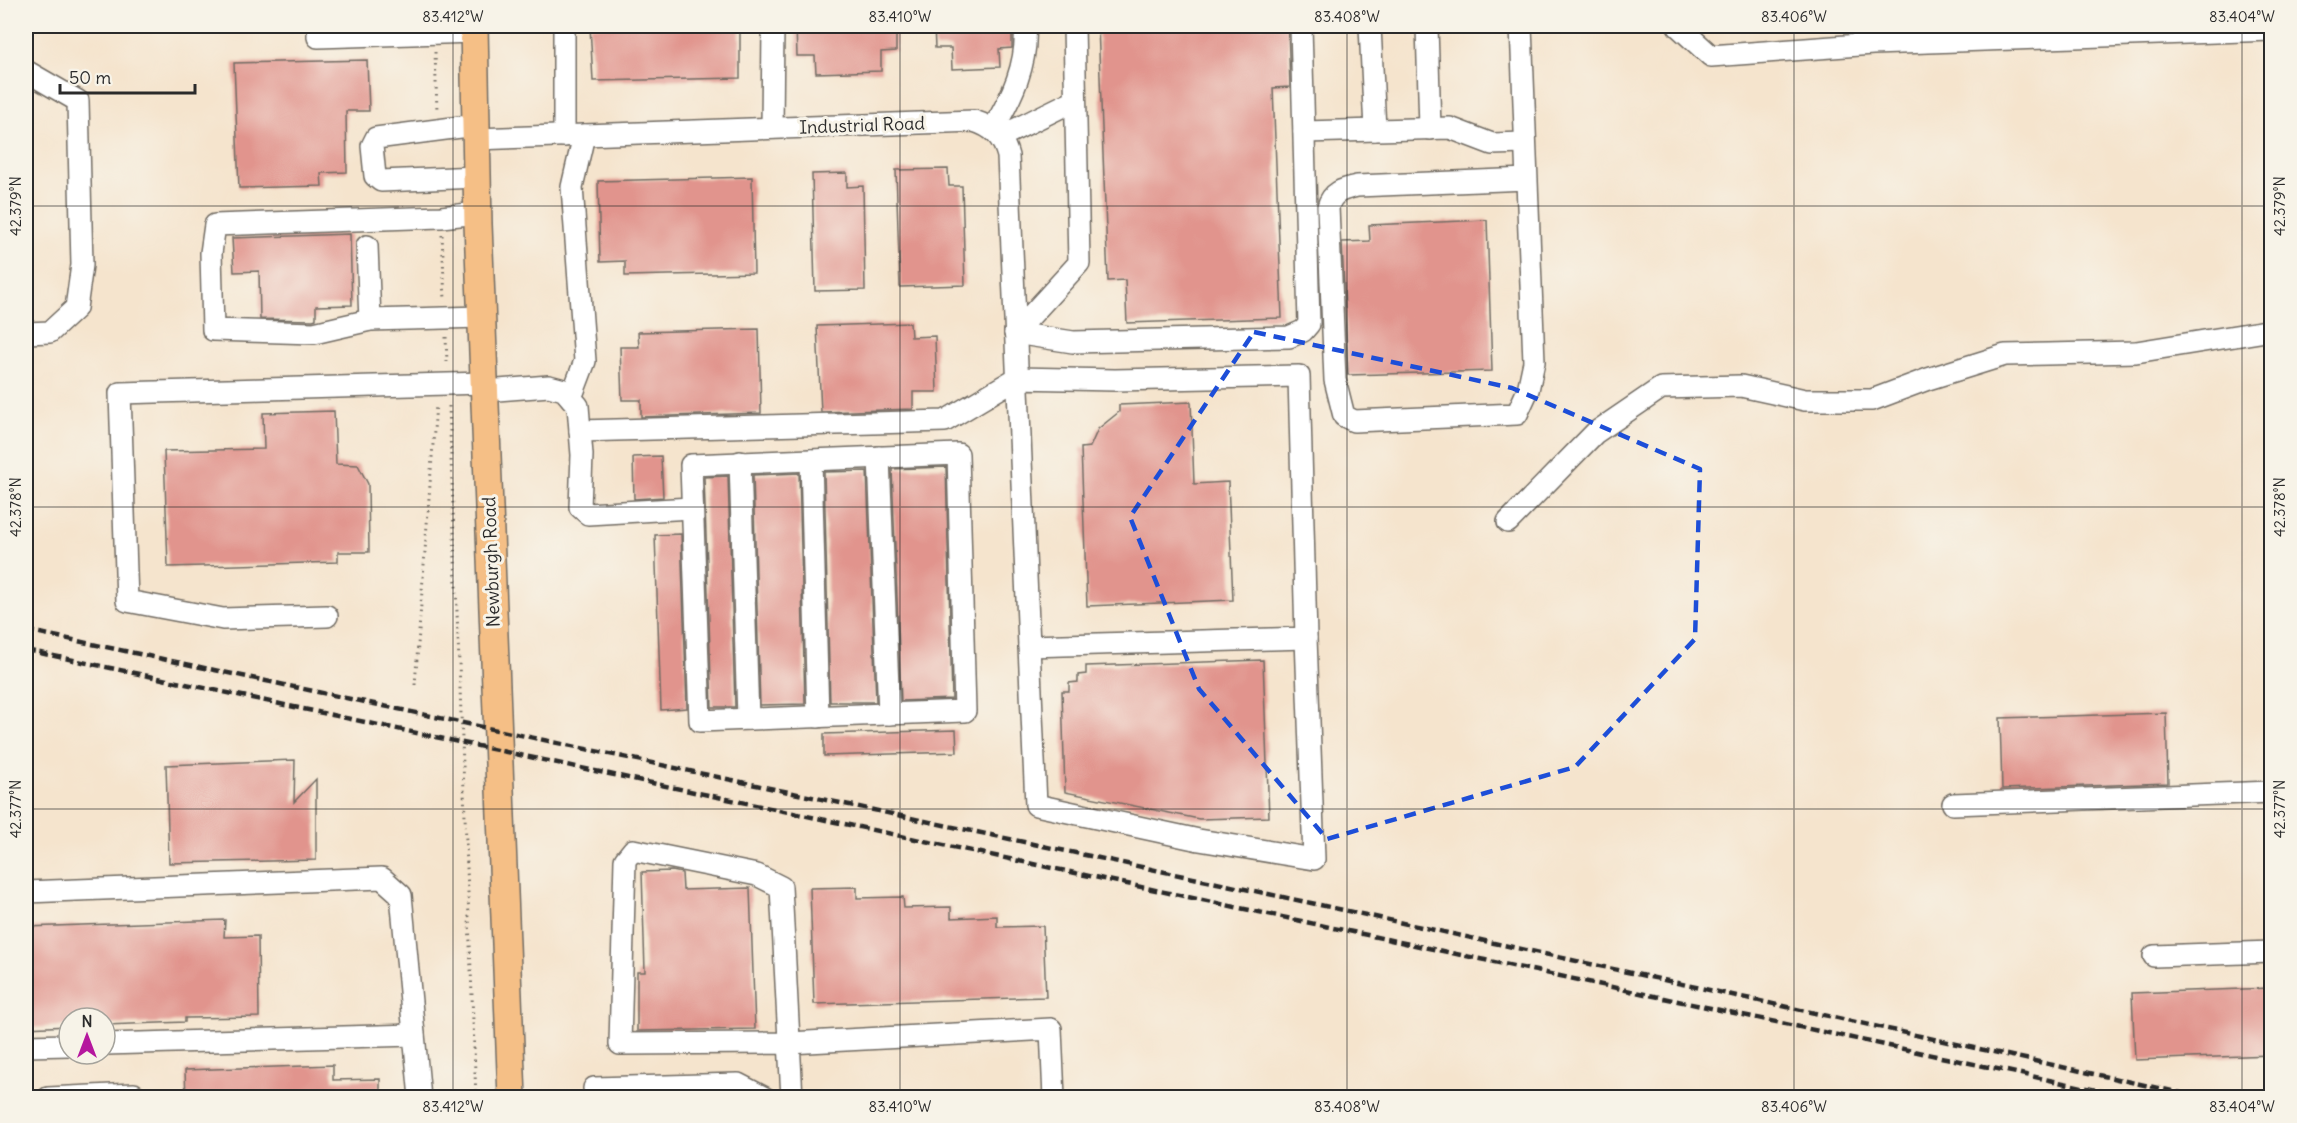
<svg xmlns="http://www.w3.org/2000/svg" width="2297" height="1123" viewBox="0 0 2297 1123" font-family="Delius,sans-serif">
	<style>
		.building { fill: #e1948d }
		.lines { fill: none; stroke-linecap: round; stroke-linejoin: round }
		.minor-casing { stroke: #726c64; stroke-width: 24 }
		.major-casing { stroke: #726c64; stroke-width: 30 }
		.path { stroke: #726c64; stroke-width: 3; stroke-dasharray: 1.5 4.5; stroke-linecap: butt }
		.minor { stroke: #fff; stroke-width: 21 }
		.major { stroke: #f5bf86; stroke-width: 27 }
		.rail { stroke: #2b2b2b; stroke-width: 4.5; stroke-dasharray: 9 4.5; stroke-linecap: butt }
		.marked { fill: none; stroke: #1d4ed8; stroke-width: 4.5; stroke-dasharray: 12 8; stroke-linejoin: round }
		.ticks { fill: none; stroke: #2b2b2b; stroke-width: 1.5; stroke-opacity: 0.45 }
		.labels { text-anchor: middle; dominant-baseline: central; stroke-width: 6; stroke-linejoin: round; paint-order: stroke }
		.street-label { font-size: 18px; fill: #2b2b2b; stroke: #f7f3e8 }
		.neatline { fill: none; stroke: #2b2b2b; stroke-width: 2 }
		.ticks-label { font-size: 15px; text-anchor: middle; fill: #2b2b2b }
	</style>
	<rect width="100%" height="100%" fill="#f7f3e8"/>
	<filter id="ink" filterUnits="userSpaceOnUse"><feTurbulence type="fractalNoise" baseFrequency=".0167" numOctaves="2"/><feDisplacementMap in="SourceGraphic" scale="12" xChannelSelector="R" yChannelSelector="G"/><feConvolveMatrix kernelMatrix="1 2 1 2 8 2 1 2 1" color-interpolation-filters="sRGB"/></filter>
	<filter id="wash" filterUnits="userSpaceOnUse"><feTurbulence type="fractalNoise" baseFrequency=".008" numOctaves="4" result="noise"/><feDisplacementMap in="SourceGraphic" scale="24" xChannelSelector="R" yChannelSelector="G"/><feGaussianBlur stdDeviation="1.35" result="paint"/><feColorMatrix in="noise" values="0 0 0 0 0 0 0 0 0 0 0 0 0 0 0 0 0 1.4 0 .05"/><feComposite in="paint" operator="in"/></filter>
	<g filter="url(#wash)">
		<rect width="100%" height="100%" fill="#f5e4cd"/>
		<g id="blocks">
			<g class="building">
				<polygon points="590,26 740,26 740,78 593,81"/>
				<polygon points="796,26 896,26 896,51 881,52 881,71 816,73 815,56 797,56"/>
				<polygon points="934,26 1012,26 1012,48 999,49 1000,67 952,69 951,48 935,48"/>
				<polygon points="1098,26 1288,26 1290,87 1273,88 1282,318 1127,323 1125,280 1108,281"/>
				<polygon points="367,60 369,111 346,111 347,172 321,173 322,186 239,188 234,63"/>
				<polygon points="948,169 949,186 962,186 965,285 900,287 896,170"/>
				<polygon points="847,173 847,187 863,186 865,290 815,291 812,174"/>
				<polygon points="752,177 754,273 625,276 625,261 600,262 598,181"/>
				<polygon points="1487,220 1492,371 1348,375 1342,242 1370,241 1369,225"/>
				<polygon points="350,234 352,305 316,306 316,319 313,320 260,319 259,271 234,272 232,238"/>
				<polygon points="910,323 911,337 935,336 937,392 913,392 913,409 821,412 817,326"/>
				<polygon points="759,329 761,413 641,417 641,400 622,400 620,347 639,347 638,332"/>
				<polygon points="1191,402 1194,484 1228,482 1233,600 1087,606 1081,448 1090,447 1098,429 1119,412 1119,405"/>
				<polygon points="334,411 336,464 358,465 368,484 369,552 338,552 338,562 168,567 164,451 264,449 263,413"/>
				<polygon points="661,456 663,497 634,499 633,457"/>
				<polygon points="946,467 952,699 901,701 892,469"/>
				<polygon points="867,471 876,702 830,702 824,472"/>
				<polygon points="799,473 805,704 760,705 753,475"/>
				<polygon points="728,476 735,707 712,707 704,477"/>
				<polygon points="681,534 687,708 661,710 655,535"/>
				<polygon points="1263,660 1269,817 1199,819 1065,792 1062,691 1069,691 1069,683 1078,682 1078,675 1086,674 1086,666"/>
				<polygon points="2166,713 2168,783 2002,789 2000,718"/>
				<polygon points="956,730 957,752 824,756 824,734"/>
				<polygon points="295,760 294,802 316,779 316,860 169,863 166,765"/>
				<polygon points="672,871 682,873 683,890 750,888 755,1029 637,1031 637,972 645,972 642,872"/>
				<polygon points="857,887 857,898 903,897 904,908 951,907 951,918 997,916 997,927 1043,926 1046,997 814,1004 810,888"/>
				<polygon points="225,920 224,937 258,936 259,1017 185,1018 185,1022 105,1025 105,1018 69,1018 69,1026 26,1028 26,927"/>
				<polygon points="2271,988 2271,1055 2135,1060 2132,993"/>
				<polygon points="333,1065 333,1080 380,1079 380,1098 186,1098 185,1070"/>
			</g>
		</g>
	</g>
	<g filter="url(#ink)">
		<use href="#blocks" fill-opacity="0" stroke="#726c64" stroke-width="1.5"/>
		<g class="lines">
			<g class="minor-casing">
				<g id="minor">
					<polyline points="318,26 318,37 474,32"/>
					<polyline points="1370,26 1375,130"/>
					<polyline points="1427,26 1430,129"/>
					<path d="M1521,26L1534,362L1528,390L1517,414L1354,421L1344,416L1335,380L1328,207C1332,192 1343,189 1357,186L1527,179"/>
					<polyline points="1678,26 1711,56 1873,44 2272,30"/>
					<polyline points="26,71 78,101 82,265 76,308 50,332 26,333"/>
					<polyline points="476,125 376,138 372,146 375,176 381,181 477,177"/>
					<polyline points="772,128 773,26"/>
					<path d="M993,129C1012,97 1028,64 1025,26"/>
					<polyline points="1304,132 1450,128 1492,144 1525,143"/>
					<polyline points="564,136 564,26"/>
					<polyline points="1000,137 1075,100"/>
					<path d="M476,139L974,121C993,127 1003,137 1008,156L1029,646L1306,638L1299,376L1115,380L1017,378L945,421L580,431"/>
					<polyline points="478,213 441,217 215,225 211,253 213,330 314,333 370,320 482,317"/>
					<polyline points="367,246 370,320"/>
					<polyline points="1015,333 1073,342 1289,337 1303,331 1309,324 1301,26"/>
					<polyline points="1015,333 1079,263 1074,26"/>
					<polyline points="485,391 549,386 564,390 578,406 582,455 580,507 588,514 691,508"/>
					<polyline points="571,398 585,361 572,187 584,135"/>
					<polygon points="958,454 965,711 700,721 691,465"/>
					<polyline points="879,457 889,714"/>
					<polyline points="811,460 818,717"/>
					<polyline points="740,462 748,719"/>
					<polyline points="1508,522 1595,433 1661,388 1741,386 1805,400 1872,400 1928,379 2005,355 2136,352 2272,330"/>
					<polyline points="327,616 223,619 127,601 120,393 484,383"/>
					<polyline points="1029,646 1036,805 1199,840 1314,859 1306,638"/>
					<polyline points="1953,804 2272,792"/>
					<polyline points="26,892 382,878 401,895 420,1098"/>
					<polyline points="2154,956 2272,952"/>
					<polyline points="105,1044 414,1035"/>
					<polyline points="26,1046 69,1045"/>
					<polyline points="48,1098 134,1094 134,1098"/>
					<polyline points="595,1098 594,1088 738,1084 765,1098"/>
					<polyline points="792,1098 781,887 757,875 633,850 625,860 620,1044 789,1043 1051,1029 1054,1098"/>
				</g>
			</g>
			<g class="major-casing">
				<polyline id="major" points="474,26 478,224 512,1098"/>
			</g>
			<g class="path">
				<polyline points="435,52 437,111"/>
				<polyline points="442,235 445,300"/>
				<polyline points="446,337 447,362"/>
				<polyline points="449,406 476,1098"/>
				<polyline points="415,685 436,404"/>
			</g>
			<use href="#minor" class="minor"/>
			<use href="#major" class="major"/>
			<g class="rail">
				<polyline points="26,630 1311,903 2204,1098"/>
				<polyline points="26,650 2134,1098"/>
			</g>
		</g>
	</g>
	<path class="marked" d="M1254,332L1512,388L1700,469L1695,639L1575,767L1327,839L1199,689L1130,517Z"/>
	<path class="ticks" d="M453,26V1098M900,26V1098M1347,26V1098M1794,26V1098M2242,26V1098M26,206H2272M26,507H2272M26,809H2272"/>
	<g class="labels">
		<g class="street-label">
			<text transform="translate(862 125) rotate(-2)">Industrial Road</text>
			<text transform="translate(491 562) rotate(-92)">Newburgh Road</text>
		</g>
	</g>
	<rect width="2297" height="1123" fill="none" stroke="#f7f3e8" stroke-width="66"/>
	<g transform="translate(87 1036)"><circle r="28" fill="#f7f3e8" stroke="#a5a39c" stroke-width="1.5"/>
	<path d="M0-4.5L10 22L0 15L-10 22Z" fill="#b5179e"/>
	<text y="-9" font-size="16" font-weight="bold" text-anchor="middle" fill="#2b2b2b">N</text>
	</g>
	<path d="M60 84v9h135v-9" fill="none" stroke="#2b2b2b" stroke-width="3"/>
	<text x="69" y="84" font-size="18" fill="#2b2b2b" stroke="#f7f3e8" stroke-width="4.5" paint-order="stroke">50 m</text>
	<rect x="33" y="33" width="2231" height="1057" class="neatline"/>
	<g class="ticks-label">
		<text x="453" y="22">83.412°W</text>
		<text x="900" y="22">83.410°W</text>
		<text x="1347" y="22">83.408°W</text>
		<text x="1794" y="22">83.406°W</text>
		<text x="2242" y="22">83.404°W</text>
		<text transform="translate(16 206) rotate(-90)" y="5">42.379°N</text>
		<text transform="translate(2280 206) rotate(-90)" y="5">42.379°N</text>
		<text transform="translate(16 507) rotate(-90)" y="5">42.378°N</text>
		<text transform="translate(2280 507) rotate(-90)" y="5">42.378°N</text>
		<text transform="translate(16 809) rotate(-90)" y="5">42.377°N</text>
		<text transform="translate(2280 809) rotate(-90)" y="5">42.377°N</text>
		<text x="453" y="1112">83.412°W</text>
		<text x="900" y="1112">83.410°W</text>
		<text x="1347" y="1112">83.408°W</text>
		<text x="1794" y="1112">83.406°W</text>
		<text x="2242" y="1112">83.404°W</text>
	</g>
</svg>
